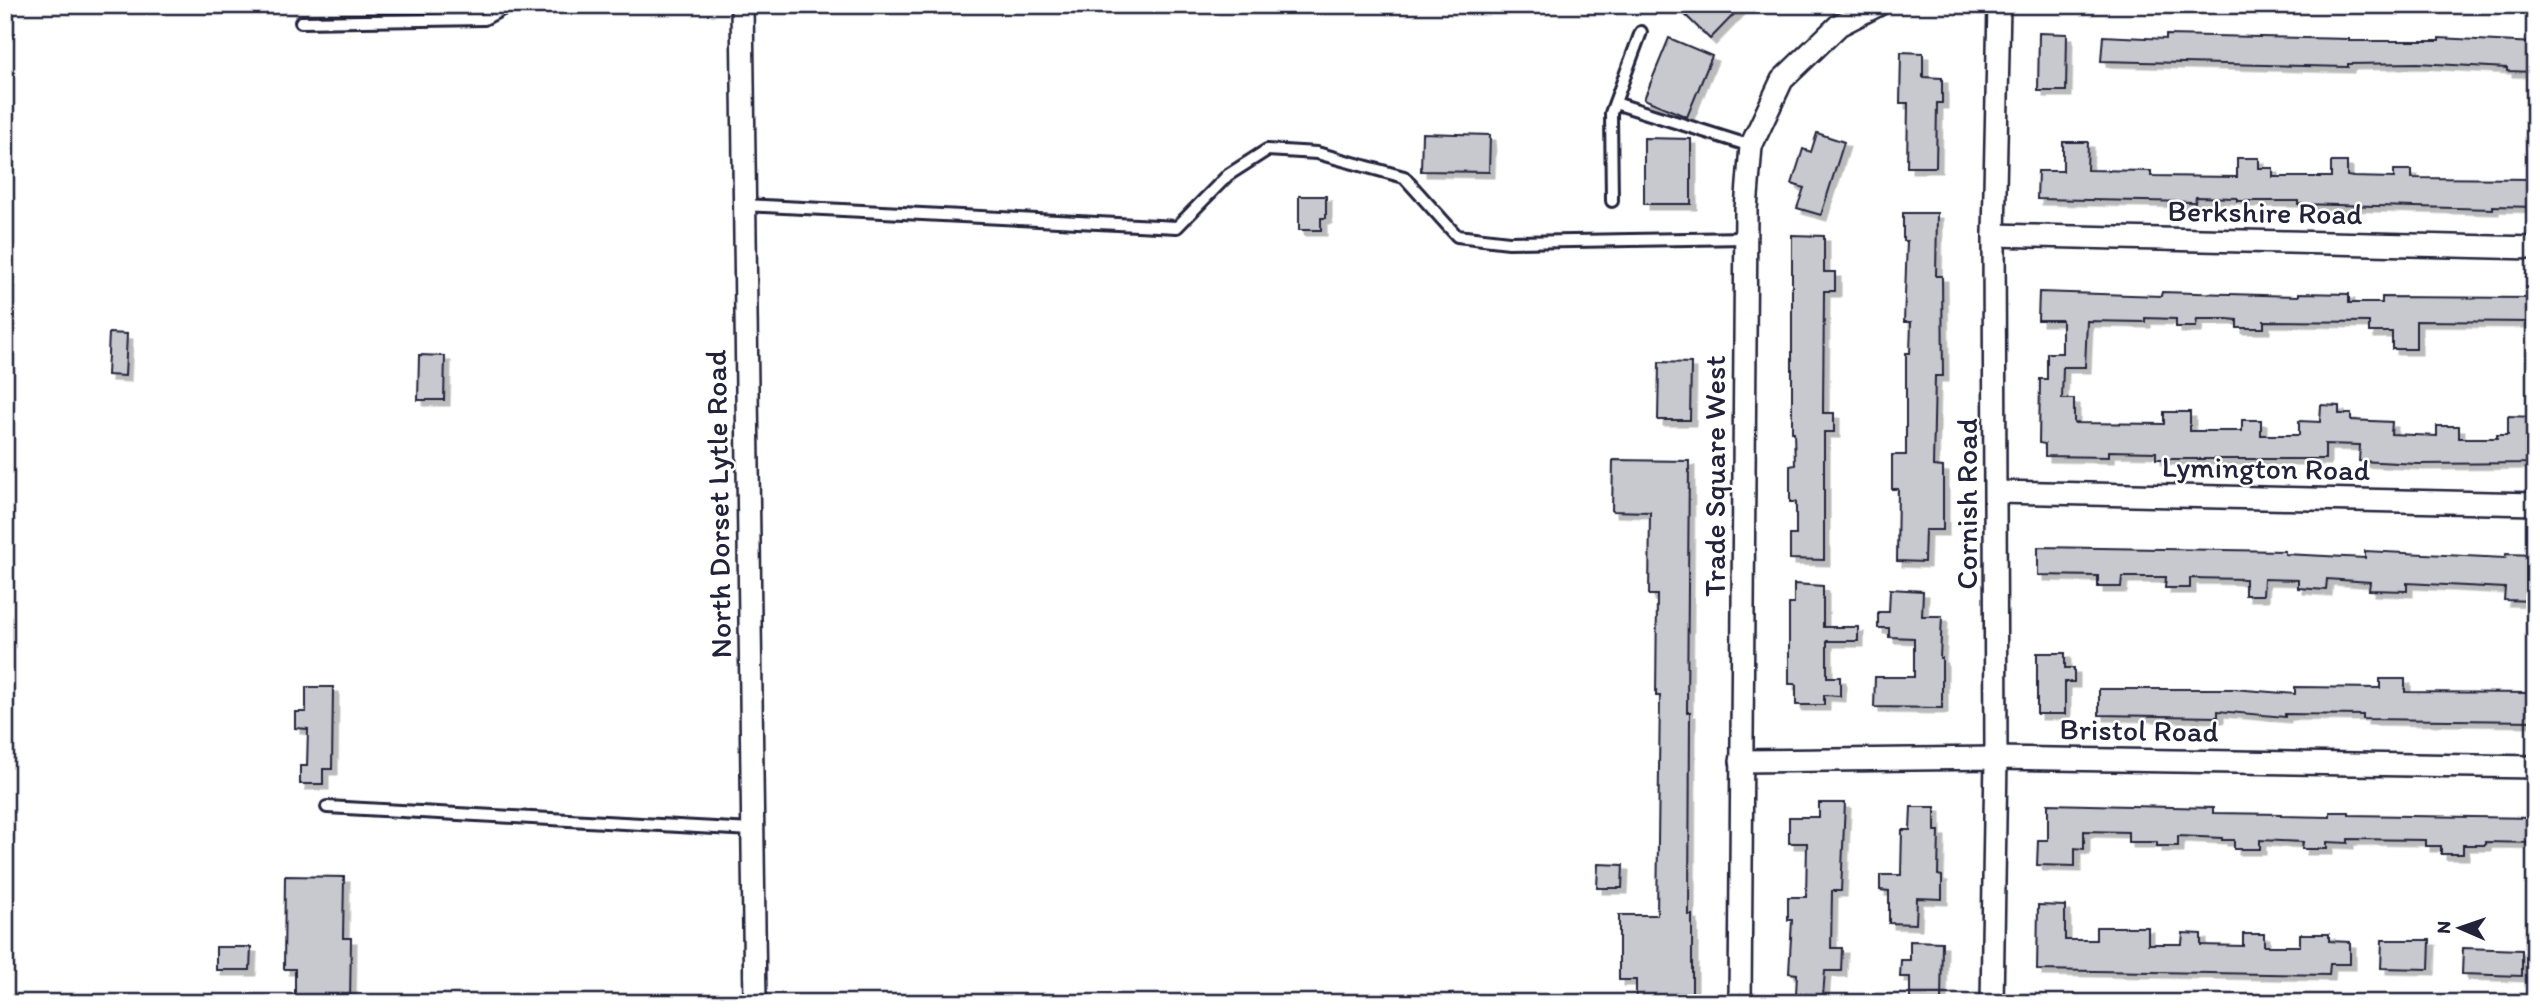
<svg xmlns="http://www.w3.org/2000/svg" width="2540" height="1008" viewBox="0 0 2540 1008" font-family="Itim,sans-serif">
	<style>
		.building { fill: #c8c8cf; stroke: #22223b; stroke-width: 2; filter: url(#shadow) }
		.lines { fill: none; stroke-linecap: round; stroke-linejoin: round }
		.service-casing { stroke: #22223b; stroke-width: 16 }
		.minor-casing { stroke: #22223b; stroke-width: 26 }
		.service { stroke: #fff; stroke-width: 10 }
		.minor { stroke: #fff; stroke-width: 21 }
		.labels { text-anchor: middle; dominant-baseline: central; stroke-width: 5; stroke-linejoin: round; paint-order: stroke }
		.street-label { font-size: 30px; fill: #22223b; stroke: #fff }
	</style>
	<defs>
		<filter id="shadow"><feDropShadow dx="5.5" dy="5.5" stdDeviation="0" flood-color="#0004"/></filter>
	</defs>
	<rect width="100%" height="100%" fill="#fff"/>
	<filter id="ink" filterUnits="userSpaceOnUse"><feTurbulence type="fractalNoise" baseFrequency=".0143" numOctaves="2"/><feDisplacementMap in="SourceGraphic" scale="14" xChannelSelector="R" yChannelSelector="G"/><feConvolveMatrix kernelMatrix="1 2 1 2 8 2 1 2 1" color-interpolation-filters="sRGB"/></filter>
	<g filter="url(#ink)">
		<g class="building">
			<polygon points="1675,5 1743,5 1710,39"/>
			<polygon points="2039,33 2067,34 2066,91 2038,91"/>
			<polygon points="2166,35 2349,39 2349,41 2439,41 2439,38 2535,43 2535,72 2507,71 2507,68 2417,63 2348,64 2348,67 2101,61 2103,36 2166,39"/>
			<polygon points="1669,38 1712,56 1687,117 1644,99"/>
			<polygon points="1901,52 1923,53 1923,77 1942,78 1942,103 1937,103 1936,167 1907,167 1908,103 1900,103"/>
			<polygon points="1422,133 1490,135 1489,172 1421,171"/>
			<polygon points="1817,133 1844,142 1821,215 1797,208 1804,188 1792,184 1803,149 1811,152"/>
			<polygon points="1644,138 1691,139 1691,204 1644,204"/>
			<polygon points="2063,142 2088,142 2087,170 2151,171 2151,176 2237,177 2237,158 2259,158 2259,168 2273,168 2273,177 2331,177 2331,162 2347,162 2347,176 2353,177 2394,178 2394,170 2412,170 2412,178 2535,179 2535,207 2493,206 2493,209 2298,204 2298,201 2237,201 2237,198 2196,197 2195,202 2037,199 2038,171 2063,171"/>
			<polygon points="1299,196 1326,196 1326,218 1321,218 1321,230 1299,230"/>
			<polygon points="1903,213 1937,213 1936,276 1942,276 1943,376 1935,376 1933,466 1943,467 1943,530 1925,530 1924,562 1897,561 1898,489 1892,489 1892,455 1906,455 1906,353 1910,353 1911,322 1904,322 1907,241 1903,241"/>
			<polygon points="1792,235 1824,236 1824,272 1835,272 1835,291 1824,291 1823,413 1834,413 1834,432 1824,432 1824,560 1790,559 1790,535 1796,535 1796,502 1790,502 1790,466 1795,465 1794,432 1792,432"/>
			<polygon points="2039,292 2161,296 2162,292 2299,296 2299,293 2349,294 2349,303 2382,303 2382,297 2535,298 2535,322 2416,321 2416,349 2392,349 2392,332 2369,332 2369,322 2264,321 2264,328 2237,328 2237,320 2227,319 2197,319 2196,327 2176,327 2176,319 2145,318 2145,322 2087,321 2085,367 2063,367 2062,399 2074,399 2074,423 2164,424 2164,412 2190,412 2190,431 2242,431 2242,420 2261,420 2261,435 2299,435 2299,421 2320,422 2321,405 2339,406 2339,414 2351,414 2351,420 2392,422 2391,434 2437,436 2437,426 2459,426 2459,438 2497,438 2497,435 2508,435 2508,416 2535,417 2535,463 2418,464 2359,461 2360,445 2325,444 2325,459 2156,459 2156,452 2109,451 2109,457 2045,456 2045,444 2039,443 2040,379 2047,379 2047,353 2062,353 2062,320 2038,320"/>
			<polygon points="109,333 127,334 125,376 107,375"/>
			<polygon points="419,355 445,356 444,400 418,400"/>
			<polygon points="1659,362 1691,363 1690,420 1658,420"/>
			<polygon points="1613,460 1689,461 1687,712 1690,712 1689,915 1692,915 1692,1003 1636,1003 1636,980 1619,980 1619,915 1657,915 1660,696 1656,696 1657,595 1649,595 1650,512 1612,511"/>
			<polygon points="2038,547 2285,551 2285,554 2365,558 2365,551 2505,558 2506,554 2535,555 2535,601 2504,600 2505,588 2407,583 2407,591 2369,590 2370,582 2327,579 2326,590 2298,588 2298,580 2264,579 2263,595 2245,595 2245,579 2190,578 2190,588 2165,588 2166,577 2122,577 2121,587 2098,587 2098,576 2038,575"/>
			<polygon points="1794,584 1823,586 1823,627 1858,627 1858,641 1827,641 1827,677 1840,677 1840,696 1824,695 1824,705 1796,705 1796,684 1789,684 1789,604 1794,604"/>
			<polygon points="1890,589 1923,591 1922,616 1942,616 1940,658 1942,658 1942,708 1874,707 1875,677 1914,677 1914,638 1889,637 1889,628 1878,628 1878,612 1889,612"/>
			<polygon points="2037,653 2065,653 2065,668 2074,668 2074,682 2065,682 2065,714 2037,714"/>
			<polygon points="2380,679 2405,679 2405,692 2535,693 2535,721 2363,719 2363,715 2285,714 2285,717 2218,711 2218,717 2099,715 2099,689 2233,689 2295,694 2295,687 2380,688"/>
			<polygon points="306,687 333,687 332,769 323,769 323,784 300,784 300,766 307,766 308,729 295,728 295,712 306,712"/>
			<polygon points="1819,803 1845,803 1841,891 1832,891 1831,948 1842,948 1841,971 1825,971 1823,996 1796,994 1797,974 1789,973 1792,920 1788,920 1788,897 1806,897 1807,843 1789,843 1789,817 1819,817"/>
			<polygon points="2048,804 2213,808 2213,813 2281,814 2281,816 2330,817 2330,812 2349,812 2349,815 2535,818 2535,843 2485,842 2485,845 2463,845 2463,854 2441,854 2441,846 2425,846 2425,840 2348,839 2348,843 2327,842 2327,849 2302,849 2303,842 2260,840 2260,849 2234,849 2234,840 2222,840 2222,838 2178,836 2178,846 2157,846 2157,842 2128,842 2128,832 2084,831 2084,849 2075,848 2075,866 2037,865 2038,840 2048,840"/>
			<polygon points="1911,807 1935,807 1935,831 1939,831 1938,875 1942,876 1942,899 1917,898 1916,924 1889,923 1889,891 1880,890 1880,875 1901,875 1902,830 1910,830"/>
			<polygon points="1598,864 1623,865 1622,888 1597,888"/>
			<polygon points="285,876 344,877 343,938 351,938 350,1003 295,1003 295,969 284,969"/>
			<polygon points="2038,905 2065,906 2065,940 2096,940 2096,927 2148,927 2148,944 2182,944 2183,933 2201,934 2201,945 2243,946 2243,934 2264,934 2264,946 2300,946 2300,934 2329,934 2329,941 2350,942 2350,964 2330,964 2329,975 2037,970"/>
			<polygon points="2382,940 2430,940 2429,969 2381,968"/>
			<polygon points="1910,941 1942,942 1941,1003 1910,1002 1910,977 1900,977 1901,960 1910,960"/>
			<polygon points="216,947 251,947 250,970 216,970"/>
			<polygon points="2463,948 2522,950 2522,976 2462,974"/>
		</g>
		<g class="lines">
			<g class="service-casing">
				<g id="service">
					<polyline points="301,22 484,19 510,5"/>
					<polyline points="1615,103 1751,146"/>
					<polyline points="1612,201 1611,113 1641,32"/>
					<polyline points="744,205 1177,227 1228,175 1267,150 1317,153 1404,177 1457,236 1509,242 1745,238"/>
					<polyline points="327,807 752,830"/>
				</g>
			</g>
			<g class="minor-casing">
				<g id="minor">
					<polyline points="742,5 755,1003"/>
					<polyline points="1994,235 2535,248"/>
					<polyline points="1997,492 2535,504"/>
					<polyline points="1741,761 1996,758 2535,767"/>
					<polyline points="1740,1003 1746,209 1751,146 1782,80 1839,25 1878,5"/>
					<polyline points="1992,1003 1996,758 1994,235 1999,5"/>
				</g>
			</g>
			<use href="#service" class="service"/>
			<use href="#minor" class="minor"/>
		</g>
	</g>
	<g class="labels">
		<g class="street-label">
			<text transform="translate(2265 212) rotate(1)">Berkshire Road</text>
			<text transform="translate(2266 468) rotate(1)">Lymington Road</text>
			<text transform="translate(1714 476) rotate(-90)">Trade Square West</text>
			<text transform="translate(718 504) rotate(-91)">North Dorset Lytle Road</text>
			<text transform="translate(1966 504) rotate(-90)">Cornish Road</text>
			<text transform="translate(2139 730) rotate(1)">Bristol Road</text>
		</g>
	</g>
	<rect width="2540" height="1008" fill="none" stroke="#fff" stroke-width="28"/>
	<rect x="14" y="14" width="2512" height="980" fill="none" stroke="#22223b" stroke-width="2.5" filter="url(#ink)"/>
	<g transform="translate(2460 928) rotate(272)" stroke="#ffffff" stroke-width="5" paint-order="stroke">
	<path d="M0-5L12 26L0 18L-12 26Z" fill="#22223b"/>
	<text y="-10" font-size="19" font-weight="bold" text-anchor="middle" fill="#22223b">N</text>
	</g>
</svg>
